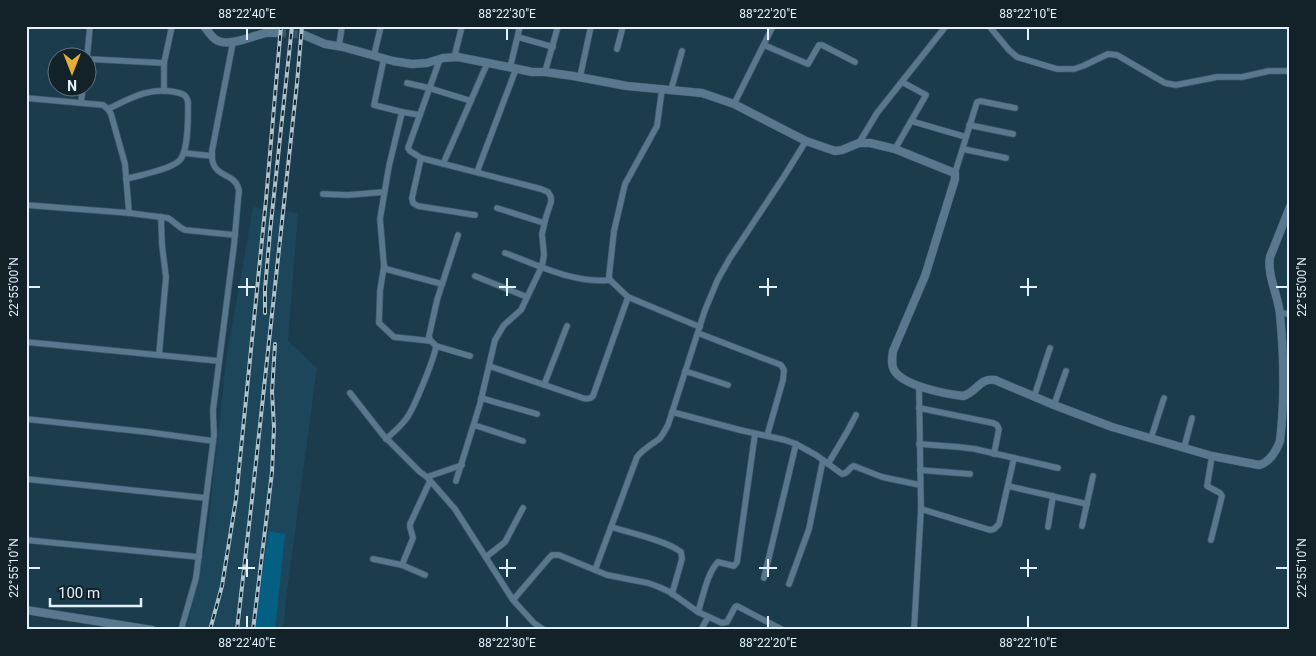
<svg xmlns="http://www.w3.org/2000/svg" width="1316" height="656" viewBox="0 0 1316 656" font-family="Roboto,sans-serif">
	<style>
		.built { fill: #1d465b }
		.green { fill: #045f83 }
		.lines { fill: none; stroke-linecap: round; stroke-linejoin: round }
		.tertiary-tunnel { stroke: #395767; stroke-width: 8; stroke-dasharray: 8 4; stroke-linecap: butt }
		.minor-casing { stroke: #3b5968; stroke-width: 7 }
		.tertiary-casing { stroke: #3b5968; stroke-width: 9 }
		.minor { stroke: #58798d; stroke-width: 5.5 }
		.tertiary { stroke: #58798d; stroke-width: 8 }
		.rail-casing { stroke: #acc2ce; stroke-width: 4 }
		.rail { stroke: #132129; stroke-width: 2; stroke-dasharray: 5.5; stroke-linecap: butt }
		.ticks { fill: none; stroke: #e0f2fd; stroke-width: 2 }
		.neatline { fill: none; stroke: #e0f2fd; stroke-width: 2 }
		.ticks-label { font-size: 12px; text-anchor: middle; fill: #e0f2fd }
	</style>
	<rect width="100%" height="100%" fill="#1b3c4d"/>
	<polygon class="built" points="253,207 298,213 288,341 317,368 286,599 283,630 186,630 207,537 226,361"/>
	<polygon class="green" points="269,531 285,534 275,630 253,630"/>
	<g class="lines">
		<polyline class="tertiary-tunnel" points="278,33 304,35"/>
		<g class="minor-casing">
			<g id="minor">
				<polyline points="989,26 1009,50 1017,57 1057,69 1074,69 1083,66 1108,54 1117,55 1165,83 1176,85 1217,77 1242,77 1269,71 1290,71"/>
				<polyline points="518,37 553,47"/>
				<polyline points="764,45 808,64 819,45 822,45 855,62"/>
				<polyline points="339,46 342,26"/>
				<polyline points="617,49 623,26"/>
				<polyline points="374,55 381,26"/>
				<polyline points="87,58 90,26"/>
				<polyline points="384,58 374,105 402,112 420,115"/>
				<polyline points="454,58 462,26"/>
				<polyline points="88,59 164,63"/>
				<polyline points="440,59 408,148 410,151 421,158 541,189 548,192 551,197 551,202 546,217 542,234 544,255 542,266 521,310 504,325 495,340 480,404 456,481"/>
				<polyline points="510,68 520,26"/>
				<polyline points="545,72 558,26"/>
				<polyline points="580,77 591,26"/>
				<polyline points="407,83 429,88 471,101"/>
				<polyline points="662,89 657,126 625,184 614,231 609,276 610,280 628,297 700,327"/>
				<polyline points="671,90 682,51"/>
				<polyline points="164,91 164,63 172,26"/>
				<polyline points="26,98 103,105 108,109 111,114 125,164 129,213"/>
				<polyline points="81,102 83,88"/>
				<polyline points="734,104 773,26"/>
				<path d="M108,109C131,98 149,87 175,92C183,94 186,94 188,102C188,116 189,152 179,161C169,170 140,175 126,179"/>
				<polyline points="402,112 389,166 380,219 384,266 386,269 442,284"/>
				<polyline points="911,121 966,137"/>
				<polyline points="969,125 1013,134"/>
				<polyline points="859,143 877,113 946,26"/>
				<polyline points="895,149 926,95 902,82"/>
				<polyline points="963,149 1006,158"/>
				<polyline points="184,153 212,156"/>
				<polyline points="421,158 412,198 413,203 418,206 475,215"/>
				<polyline points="443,164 487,64"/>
				<polyline points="477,172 516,69"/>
				<polyline points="955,173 977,102 980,101 1015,108"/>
				<polyline points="323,194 348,195 384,192"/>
				<path d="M26,205L129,213L168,218C175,222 178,227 185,230L235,235"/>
				<polyline points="497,208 544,223"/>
				<path d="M505,253C538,265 574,284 610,280"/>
				<polyline points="384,266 380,291 379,323 394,337 431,341"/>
				<polyline points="475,276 527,297"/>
				<polyline points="1280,313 1290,314"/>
				<polyline points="698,333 781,365 784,370 783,380 767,436"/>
				<polyline points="26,342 219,361"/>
				<polyline points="436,346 470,356"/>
				<polyline points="159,355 166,277 162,245 161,217"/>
				<path d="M489,366L577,396C583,398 588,401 593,396L628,297"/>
				<polyline points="685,371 728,385"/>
				<polyline points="544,385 567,326"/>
				<polyline points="350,393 383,435 420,472 427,477 455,509 513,600 534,623 544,630"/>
				<polyline points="1034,397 1050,348"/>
				<polyline points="481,398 537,414"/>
				<polyline points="1054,405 1066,371"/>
				<polyline points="919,408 993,423 997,425 999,429 994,454"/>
				<path d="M672,412L740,430L785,440L796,444L816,455L842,474C848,474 849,467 854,466L882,477L920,485"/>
				<polyline points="26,419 147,432 213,441"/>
				<polyline points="474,425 523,441"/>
				<polyline points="1151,438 1164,398"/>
				<path d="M386,439C393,433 401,426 406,419C413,411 435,357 436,346L430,340L429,336L437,300L458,235"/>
				<polyline points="919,444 959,447 975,449 1058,468"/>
				<polyline points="1184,448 1192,418"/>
				<polyline points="828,464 847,432 856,415"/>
				<polyline points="920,470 970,474"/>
				<polyline points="427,477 462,465"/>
				<polyline points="26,479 206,498"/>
				<polyline points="1008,486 1087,504"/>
				<polyline points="921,509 990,530 994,529 999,524 1014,458"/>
				<polyline points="1082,526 1093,476"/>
				<path d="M611,527C628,532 668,541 681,552L682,559L672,594"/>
				<polyline points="1048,527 1053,496"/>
				<polyline points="26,540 199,557"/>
				<polyline points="1211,540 1222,496 1220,493 1207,486 1212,456"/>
				<polyline points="486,557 505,542 523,508"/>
				<polyline points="373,559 402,565 425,575"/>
				<polyline points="402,565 413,538 410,527 410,524 430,481"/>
				<path d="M595,570L637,457C643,449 651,445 659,439C663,435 665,430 668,425L705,310L718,279L730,258L783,178L806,141"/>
				<polyline points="764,578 796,444"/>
				<polyline points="789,584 809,529 823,460"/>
				<polyline points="513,600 549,558 552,555 559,555 607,575 648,583 659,587 670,592 698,612 722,623 727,622 735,607 737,606 783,630"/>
				<path d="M698,612C703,597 707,573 718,562L734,566L737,562L755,434"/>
				<path d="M181,630L196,578L214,435L213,410L234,245L239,190C235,173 218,178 213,163C212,160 212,155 212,151L233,42"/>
				<polyline points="701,630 708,617"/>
				<polyline points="914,630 921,509 919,386"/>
			</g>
		</g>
		<g class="tertiary-casing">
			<g id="tertiary">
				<path d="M204,26C207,30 211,36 215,39C226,48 250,37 262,34C267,32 273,33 278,33"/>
				<path d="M304,35L325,44L343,47L393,61L412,64L427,63L443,58L458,57L513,68L532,72H545L573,76L627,86L702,93L734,104L806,141L835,151L842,150L859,143H870L895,149L952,172L955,173V179L925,276L893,351C892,358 891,364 894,370C903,386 946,394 963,396C976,393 980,377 995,380L1054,405L1112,427L1212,456L1259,465C1269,463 1277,450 1280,441C1285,399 1284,356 1280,314C1278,295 1267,276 1270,257L1290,207"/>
				<polyline points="26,610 152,630"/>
			</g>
		</g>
		<use href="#minor" class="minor"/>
		<use href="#tertiary" class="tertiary"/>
		<g class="rail-casing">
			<g id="rail">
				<polyline points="265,313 265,289 270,232 292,26"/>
				<polyline points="210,630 222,586 236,499 266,200 281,26"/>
				<polyline points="237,630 252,499 297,83 302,26"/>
				<polyline points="253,630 272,472 274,427 272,392 275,344"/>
			</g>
		</g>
		<use href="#rail" class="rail"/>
	</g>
	<path class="ticks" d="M247,28V40M507,28V40M768,28V40M1028,28V40M247,278V296M507,278V296M768,278V296M1028,278V296M28,287H40M238,287H255M499,287H516M759,287H777M1020,287H1037M1276,287H1288M247,559V577M507,559V577M768,559V577M1028,559V577M28,568H40M238,568H255M499,568H516M759,568H777M1020,568H1037M1276,568H1288M247,616V628M507,616V628M768,616V628M1028,616V628"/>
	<rect width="1316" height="656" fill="none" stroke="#132129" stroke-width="55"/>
	<g transform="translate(72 72) rotate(180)"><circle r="24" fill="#132129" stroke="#65757e"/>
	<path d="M0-4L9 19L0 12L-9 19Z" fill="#e3ae34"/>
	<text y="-8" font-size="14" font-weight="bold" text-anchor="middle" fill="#e0f2fd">N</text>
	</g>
	<path d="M50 598v8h91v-8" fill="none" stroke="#e0f2fd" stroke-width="2.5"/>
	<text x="58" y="598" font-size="15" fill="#e0f2fd" stroke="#132129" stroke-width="4" paint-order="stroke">100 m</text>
	<rect x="28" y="28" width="1260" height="600" class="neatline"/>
	<g class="ticks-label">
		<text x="247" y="18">88°22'40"E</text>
		<text x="507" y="18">88°22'30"E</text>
		<text x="768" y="18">88°22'20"E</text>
		<text x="1028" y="18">88°22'10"E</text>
		<text transform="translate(1302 287) rotate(-90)" y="4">22°55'00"N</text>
		<text transform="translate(14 287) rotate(-90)" y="4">22°55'00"N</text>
		<text transform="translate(1302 568) rotate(-90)" y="4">22°55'10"N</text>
		<text transform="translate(14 568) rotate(-90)" y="4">22°55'10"N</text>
		<text x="247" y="647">88°22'40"E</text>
		<text x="507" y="647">88°22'30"E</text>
		<text x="768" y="647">88°22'20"E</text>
		<text x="1028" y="647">88°22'10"E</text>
	</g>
</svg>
